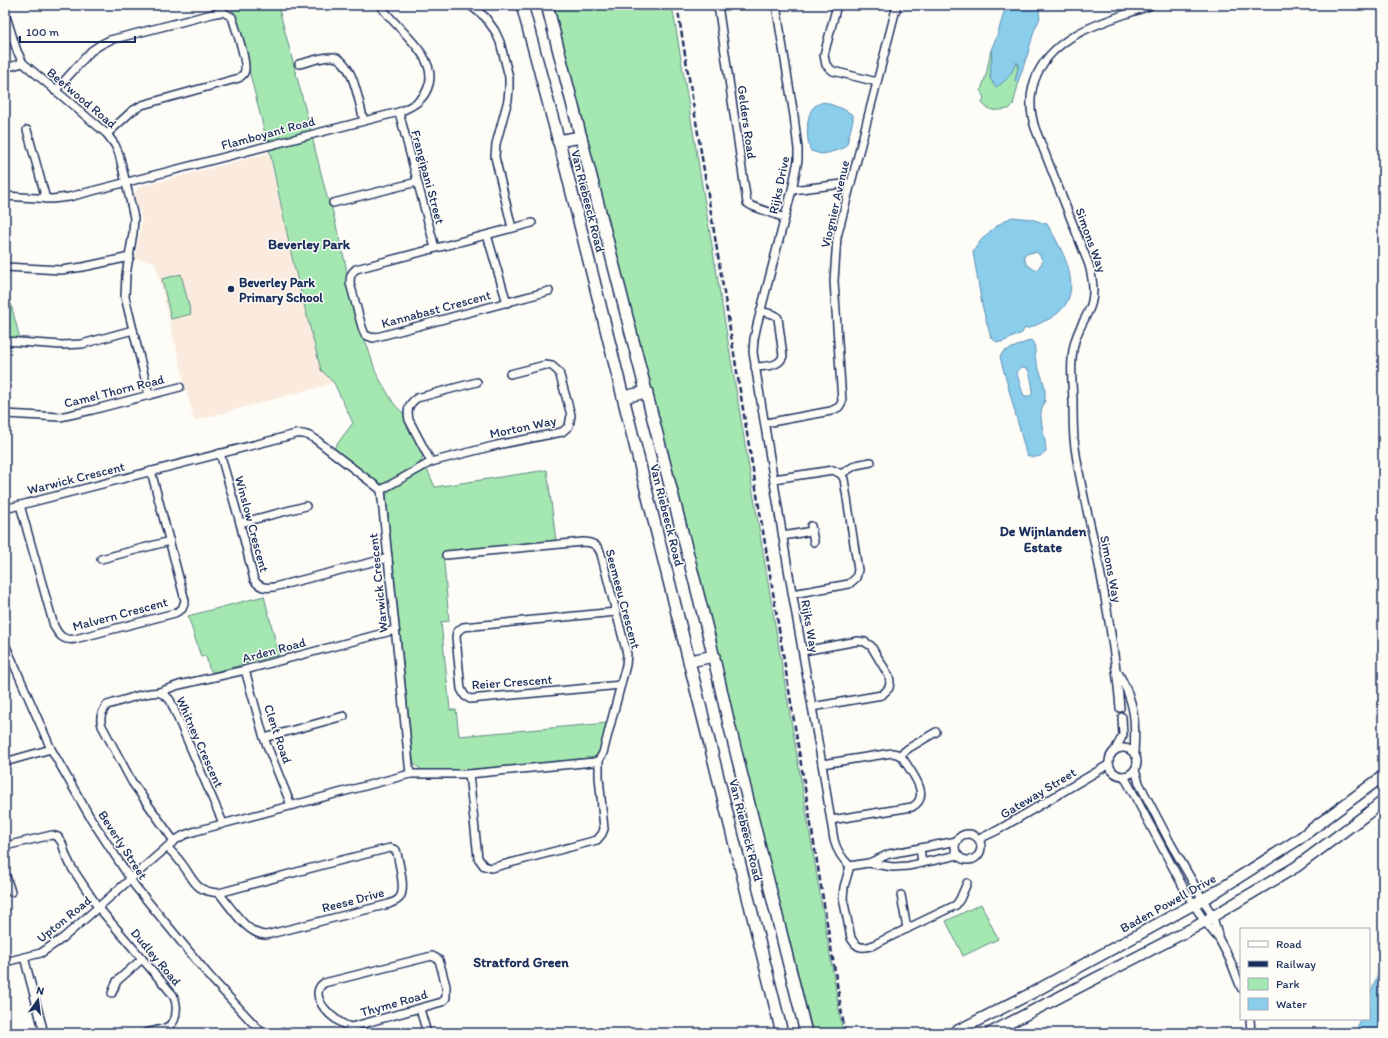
<svg xmlns="http://www.w3.org/2000/svg" width="1388" height="1038" viewBox="0 0 1388 1038" font-family="Itim,sans-serif">
	<style>
		.built { fill: #fbebde }
		.green { fill: #a5e7b0; stroke: #608b87 }
		.water { fill: #8aceec; stroke: #5e8eb3; fill-rule: evenodd }
		.lines { fill: none; stroke-linecap: round; stroke-linejoin: round }
		.minor-casing { stroke: #1b2f5e; stroke-width: 10 }
		.secondary-casing { stroke: #1b2f5e; stroke-width: 13 }
		.primary-casing { stroke: #1b2f5e; stroke-width: 14 }
		.minor { stroke: #fdfcf7; stroke-width: 7 }
		.secondary { stroke: #fdfcf7; stroke-width: 10 }
		.primary { stroke: #fdfcf7; stroke-width: 11 }
		.rail { stroke: #1b2f5e; stroke-width: 2.5; stroke-dasharray: 6 3; stroke-linecap: butt }
		.poi-dot { fill: #1b2f5e; stroke: #fdfcf7; stroke-width: 1.5 }
		.labels { text-anchor: middle; dominant-baseline: central; stroke-width: 3; stroke-linejoin: round; paint-order: stroke }
		.street-label { font-size: 13px; fill: #1b2f5e; stroke: #fdfcf7 }
		.poi-label { font-size: 13px; font-weight: bold; fill: #1b2f5e; stroke: #fdfcf7; text-anchor: start }
		.neighbourhood-label { font-size: 14px; font-weight: bold; fill: #1b2f5e; stroke: #fdfcf7 }
	</style>
	<rect width="100%" height="100%" fill="#fdfcf7"/>
	<filter id="ink" filterUnits="userSpaceOnUse"><feTurbulence type="fractalNoise" baseFrequency=".025" numOctaves="2"/><feDisplacementMap in="SourceGraphic" scale="8" xChannelSelector="R" yChannelSelector="G"/><feConvolveMatrix kernelMatrix="1 2 1 2 8 2 1 2 1" color-interpolation-filters="sRGB"/></filter>
	<g filter="url(#ink)">
		<polygon class="built" points="269,153 293,262 321,370 334,383 194,421 155,262 135,259 142,220 134,194 139,187"/>
		<g class="green">
			<polygon points="231,5 278,5 311,131 267,142 237,22"/>
			<polygon points="551,5 672,5 843,1033 813,1033"/>
			<path d="M991,50L992,60L990,78L992,80L993,84C1006,79 1011,76 1016,63H1017L1018,69L1015,81L1018,82V85L1013,105L1009,109C997,110 990,113 982,103L984,99L981,90L986,75Z"/>
			<polygon points="312,137 327,197 332,209 346,266 347,283 359,330 367,345 376,373 394,404 405,415 423,453 422,460 418,465 385,484 382,484 377,482 334,448 353,423 334,383 321,370 293,262 269,148"/>
			<polygon points="181,274 191,314 171,319 162,279"/>
			<polygon points="5,281 20,339 5,338"/>
			<polygon points="426,467 435,487 547,470 556,541 443,552 449,621 441,622 450,710 456,710 459,736 608,723 601,750 599,753 594,758 454,771 422,770 415,765 413,760 386,495 390,488"/>
			<polygon points="264,596 279,655 214,672 211,671 209,668 206,656 201,657 188,616"/>
			<polygon points="981,904 998,939 963,956 946,921"/>
		</g>
		<g class="water">
			<path d="M1006,5H1040L1039,13L1040,18L1034,31L1028,53L1018,82L1015,81L1018,69V63H1016C1012,73 1006,82 996,87L990,78L991,71L990,68L992,60L991,50L998,33Z"/>
			<path d="M824,102L843,109L853,115V120L847,144L844,148L828,153L821,154L811,151C806,141 805,113 815,106C817,104 821,103 824,102Z"/>
			<path d="M1012,217L1031,219L1047,224C1065,254 1090,299 1047,320C1040,323 1032,328 1024,329L1022,333L1002,342H997L991,338L982,305L973,252C982,236 996,225 1012,217ZM1035,252L1039,254L1043,261L1038,269L1035,270L1026,264L1024,256L1025,254Z"/>
			<path d="M1031,340C1037,346 1034,354 1036,361C1040,373 1046,384 1045,397C1045,405 1040,409 1041,418C1042,429 1046,441 1046,452C1040,458 1025,461 1025,449L1000,357L1003,352ZM1021,368H1025L1028,369C1030,376 1035,389 1031,396H1025L1023,394L1017,374L1018,370Z"/>
			<polygon points="1383,961 1383,1033 1355,1033 1361,1019 1369,1019 1369,997"/>
		</g>
		<g class="lines">
			<g class="minor-casing">
				<g id="minor">
					<polyline points="470,5 485,17 495,31 500,42 509,77 509,89 508,100 496,144 495,157 512,228"/>
					<polyline points="718,5 747,203 752,206 785,218"/>
					<path d="M776,5L794,116L798,149V160L792,190L757,325L754,339L753,352L787,563L822,764L834,840C837,851 841,858 850,866"/>
					<polyline points="837,5 824,55 826,65 833,71 877,82"/>
					<polyline points="5,13 17,51 23,63 107,134 115,145 119,154 130,200 134,218 133,233 126,275 125,297 149,395"/>
					<path d="M299,64C310,62 322,56 333,57C353,59 359,104 364,121"/>
					<polyline points="5,68 23,63"/>
					<path d="M55,91L91,51L100,45L110,40L126,36L216,13L223,12L232,17C235,27 249,65 244,73C243,75 241,76 239,78L142,105L132,111L107,134"/>
					<polyline points="399,112 435,248"/>
					<polyline points="27,130 46,199"/>
					<polyline points="792,190 851,183"/>
					<path d="M5,196L52,199L69,197L399,112C413,106 425,100 429,84C437,55 395,28 380,5"/>
					<polyline points="333,203 417,182"/>
					<path d="M532,223L356,269C351,273 350,276 350,283L362,327L365,335L373,338L549,291"/>
					<polyline points="487,235 507,303"/>
					<polyline points="5,267 61,270 83,267 130,257"/>
					<polyline points="5,341 62,345 82,344 133,330"/>
					<path d="M755,367C766,366 779,367 783,356L778,318L775,315L761,311"/>
					<polyline points="5,414 60,417 92,410 180,387"/>
					<polyline points="766,423 831,411 839,407 842,402 834,281 837,237 897,5"/>
					<path d="M220,453L240,523L254,580C260,588 265,588 274,587L388,558"/>
					<path d="M431,462L409,420C407,410 408,404 417,398L477,382"/>
					<polyline points="841,474 856,465 871,462"/>
					<polyline points="774,479 833,470 841,474 844,479 858,570 856,578 849,584 792,594"/>
					<polyline points="381,490 431,462 497,445 562,432 569,426 571,415 559,372 552,366 545,365 510,374"/>
					<path d="M20,505L54,626C59,636 64,641 75,639L175,613L182,609L185,601L182,589L151,471"/>
					<path d="M5,509L296,434C304,433 309,435 315,439L381,490L410,774"/>
					<polyline points="240,523 306,506"/>
					<polyline points="811,526 814,542"/>
					<polyline points="783,536 812,531"/>
					<polyline points="101,559 170,541"/>
					<polyline points="616,612 463,627 457,632 456,637 461,689 465,696 470,699 621,685"/>
					<polyline points="5,644 51,749 90,817 135,886 211,978 262,1033"/>
					<polyline points="803,651 858,641 865,642 871,646 889,676 890,682 889,688 882,695 812,707"/>
					<polyline points="245,670 264,738 291,805"/>
					<path d="M1119,674C1135,703 1136,721 1134,754"/>
					<polyline points="159,692 179,685 245,670 395,630"/>
					<path d="M1120,708C1116,657 1107,606 1097,555C1089,517 1078,478 1074,439C1073,426 1073,413 1073,400C1072,382 1070,363 1074,345C1076,333 1083,323 1088,312C1096,297 1093,280 1089,265L1035,128C1022,87 1041,54 1077,34C1098,22 1128,14 1151,5"/>
					<polyline points="264,738 344,716"/>
					<circle cx="1123" cy="762" r="14"/>
					<polyline points="1115,750 1123,735 1122,717"/>
					<polyline points="900,755 909,748 936,732"/>
					<polyline points="5,762 51,749"/>
					<path d="M822,764L892,753L897,754L902,757C910,771 933,796 912,807L831,820"/>
					<polyline points="1135,770 1139,783 1171,844 1213,917 1218,935"/>
					<polyline points="469,774 478,858 484,866 491,868 597,840 602,834 604,829 599,777 599,760"/>
					<polyline points="1124,776 1187,894 1205,922 1219,939 1230,960 1241,988"/>
					<circle cx="968" cy="847" r="13"/>
					<polyline points="979,839 998,830 1108,765"/>
					<path d="M174,841L132,782L102,726C99,717 102,712 107,705C119,702 150,690 160,693C165,694 167,697 170,700L223,823"/>
					<path d="M5,846L52,835L58,837L62,843L66,856L72,868L98,907L173,995C176,1001 177,1005 176,1011C176,1030 160,1029 145,1033"/>
					<path d="M167,847C172,852 178,858 182,864C195,881 194,891 219,893L330,863L390,848L396,850L397,853C399,864 406,888 400,897C398,901 393,902 389,904L266,935C247,935 230,906 219,893"/>
					<polyline points="920,848 922,863"/>
					<polyline points="869,863 889,854 957,841"/>
					<path d="M850,866L844,887L843,898L851,938C856,947 861,949 871,946L956,905L960,899L967,883"/>
					<polyline points="850,866 868,863 893,867 908,866 958,855"/>
					<polyline points="5,873 11,892"/>
					<polyline points="901,895 907,929"/>
					<path d="M432,956L436,958L439,960L446,986V998L442,1002L351,1027C336,1024 305,996 324,983Z"/>
					<polyline points="24,957 44,1033"/>
					<path d="M5,962L41,953L63,938L174,841L184,835L196,831L410,774H469L594,762L599,760L603,753L626,665L627,654L601,554C598,545 592,542 583,542L446,555"/>
					<polyline points="112,993 117,981 142,959"/>
					<polyline points="420,1009 427,1033"/>
					<polyline points="1250,1019 1251,1033"/>
				</g>
			</g>
			<g class="secondary-casing">
				<g id="secondary">
					<polyline points="953,1033 1030,994 1214,893 1296,841 1383,776"/>
					<polyline points="990,1033 1195,927 1296,867 1367,814 1383,801"/>
				</g>
			</g>
			<g class="primary-casing">
				<g id="primary">
					<polyline points="522,5 563,157 782,1033"/>
					<polyline points="547,5 709,637 729,724 806,1033"/>
					<polyline points="558,141 581,137"/>
					<polyline points="623,397 647,392"/>
					<polyline points="690,661 714,656"/>
				</g>
			</g>
			<use href="#minor" class="minor"/>
			<use href="#secondary" class="secondary"/>
			<use href="#primary" class="primary"/>
			<polyline class="rail" points="677,5 845,1033"/>
		</g>
	</g>
	<circle class="poi-dot" cx="231" cy="289" r="4"/>
	<g class="labels">
		<g class="street-label">
			<text transform="translate(82 98) rotate(40)">Beefwood Road</text>
			<text transform="translate(747 122) rotate(82)">Gelders Road</text>
			<text transform="translate(268 133) rotate(-15)">Flamboyant Road</text>
			<text transform="translate(428 177) rotate(75)">Frangipani Street</text>
			<text transform="translate(779 185) rotate(-78)">Rijks Drive</text>
			<text transform="translate(588 201) rotate(76)">Van Riebeeck Road</text>
			<text transform="translate(835 204) rotate(-77)">Viognier Avenue</text>
			<text transform="translate(1091 240) rotate(70)">Simons Way</text>
			<text transform="translate(436 309) rotate(-15)">Kannabast Crescent</text>
			<text transform="translate(114 391) rotate(-14)">Camel Thorn Road</text>
			<text transform="translate(523 427) rotate(-12)">Morton Way</text>
			<text transform="translate(76 478) rotate(-14)">Warwick Crescent</text>
			<text transform="translate(667 515) rotate(76)">Van Riebeeck Road</text>
			<text transform="translate(252 524) rotate(75)">Winslow Crescent</text>
			<text transform="translate(1111 569) rotate(79)">Simons Way</text>
			<text transform="translate(378 583) rotate(-96)">Warwick Crescent</text>
			<text transform="translate(623 599) rotate(75)">Seemeeu Crescent</text>
			<text transform="translate(120 614) rotate(-15)">Malvern Crescent</text>
			<text transform="translate(810 626) rotate(80)">Rijks Way</text>
			<text transform="translate(274 650) rotate(-15)">Arden Road</text>
			<text transform="translate(512 682) rotate(-4)">Reier Crescent</text>
			<text transform="translate(278 734) rotate(71)">Clent Road</text>
			<text transform="translate(200 742) rotate(66)">Whitney Crescent</text>
			<text transform="translate(1038 793) rotate(-31)">Gateway Street</text>
			<text transform="translate(746 830) rotate(76)">Van Riebeeck Road</text>
			<text transform="translate(123 845) rotate(57)">Beverly Street</text>
			<text transform="translate(353 900) rotate(-15)">Reese Drive</text>
			<text transform="translate(1168 903) rotate(-29)">Baden Powell Drive</text>
			<text transform="translate(64 919) rotate(-39)">Upton Road</text>
			<text transform="translate(156 957) rotate(50)">Dudley Road</text>
			<text transform="translate(394 1003) rotate(-16)">Thyme Road</text>
		</g>
		<g class="poi-label">
			<text x="239" y="282">Beverley Park<tspan x="239" dy="15">Primary School</tspan></text>
		</g>
		<g class="neighbourhood-label">
			<text x="309" y="244">Beverley Park</text>
			<text x="1043" y="531">De Wijnlanden<tspan x="1043" dy="16">Estate</tspan></text>
			<text x="521" y="962">Stratford Green</text>
		</g>
	</g>
	<rect width="1388" height="1038" fill="none" stroke="#fdfcf7" stroke-width="20"/>
	<rect x="10" y="10" width="1368" height="1018" fill="none" stroke="#1b2f5e" stroke-width="1.5" filter="url(#ink)"/>
	<rect x="1240" y="928" width="130" height="92" fill="#fdfcf7" stroke="#a3aaba"/>
	<rect x="1248" y="941" width="20" height="6" fill="#fdfcf7" stroke="#a3aaba"/>
	<text x="1276" y="948" font-size="12" fill="#1b2f5e">Road</text>
	<rect x="1248" y="961" width="20" height="6" fill="#1b2f5e" stroke="#a3aaba"/>
	<text x="1276" y="968" font-size="12" fill="#1b2f5e">Railway</text>
	<rect x="1248" y="978" width="20" height="12" fill="#a5e7b0" stroke="#a3aaba"/>
	<text x="1276" y="988" font-size="12" fill="#1b2f5e">Park</text>
	<rect x="1248" y="998" width="20" height="12" fill="#8aceec" stroke="#a3aaba"/>
	<text x="1276" y="1008" font-size="12" fill="#1b2f5e">Water</text>
	<g transform="translate(38 1000) rotate(14)" stroke="#fdfcf7" stroke-width="3" paint-order="stroke">
	<path d="M0-3L7 15L0 10L-7 15Z" fill="#1b2f5e"/>
	<text y="-6" font-size="11" font-weight="bold" text-anchor="middle" fill="#1b2f5e">N</text>
	</g>
	<path d="M20 36v6h115v-6" fill="none" stroke="#1b2f5e" stroke-width="2"/>
	<text x="26" y="36" font-size="12" fill="#1b2f5e" stroke="#fdfcf7" stroke-width="3" paint-order="stroke">100 m</text>
</svg>
